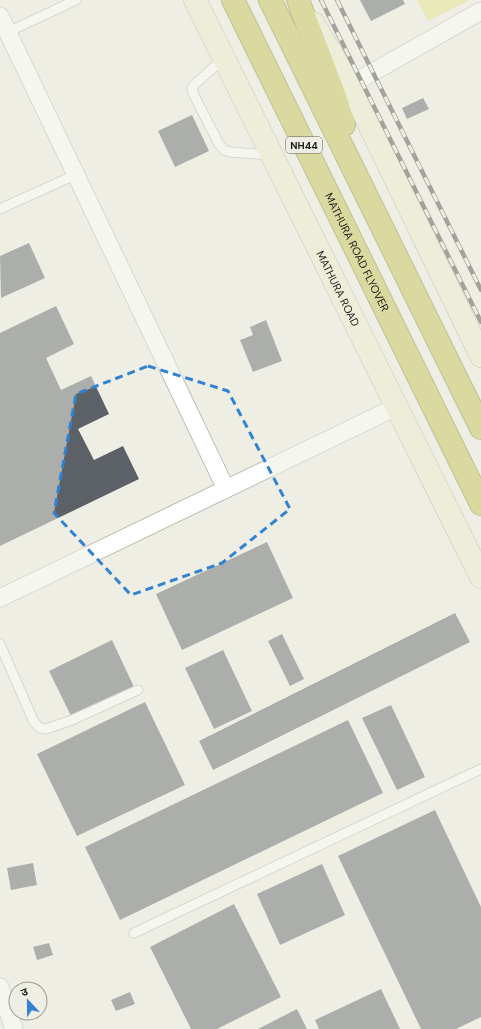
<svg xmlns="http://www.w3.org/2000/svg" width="481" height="1029" viewBox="0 0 481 1029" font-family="'DM Sans','Noto Sans Devanagari',sans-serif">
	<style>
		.green { fill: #e3e080 }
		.building { fill: #5c6167 }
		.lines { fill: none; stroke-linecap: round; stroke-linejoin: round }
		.lane-casing { stroke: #babbb2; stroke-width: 11 }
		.street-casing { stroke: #babbb2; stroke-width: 19 }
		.secondary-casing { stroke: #babbb2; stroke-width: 24 }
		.highway-casing { stroke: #88853a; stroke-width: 24 }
		.lane { stroke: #fff; stroke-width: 9 }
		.street { stroke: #fff; stroke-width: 17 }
		.secondary { stroke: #edecc9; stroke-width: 22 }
		.highway { stroke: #c2be4c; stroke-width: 22 }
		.rail-casing { stroke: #474743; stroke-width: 4.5 }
		.rail { stroke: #eeeee5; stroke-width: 3; stroke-dasharray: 9; stroke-linecap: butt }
		.marked { fill: none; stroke: #3282d2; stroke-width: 3; stroke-dasharray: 8 5; stroke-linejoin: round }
		.labels { text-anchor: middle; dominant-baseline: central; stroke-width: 4; stroke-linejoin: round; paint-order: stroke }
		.shield { fill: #eeeee5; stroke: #5b5b56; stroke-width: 1 }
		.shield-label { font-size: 10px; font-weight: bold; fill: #1c1c19 }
		.street-label { font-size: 11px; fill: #1c1c19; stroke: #eeeee5 }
	</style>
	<rect width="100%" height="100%" fill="#eeeee5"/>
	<polygon class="green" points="417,0 470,0 428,21"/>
	<g class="building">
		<polygon points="360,0 403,0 405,4 371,21"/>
		<polygon points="423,98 429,109 407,119 402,108"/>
		<polygon points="192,115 209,151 175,167 158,131"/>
		<polygon points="29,243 45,278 1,298 0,256"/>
		<polygon points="56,306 74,344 46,358 61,390 91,376 109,414 78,429 94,460 123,446 139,479 0,546 0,333"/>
		<polygon points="266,320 282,361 253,372 240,340 253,335 250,327"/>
		<polygon points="267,542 293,598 182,650 156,594"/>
		<polygon points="455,613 470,642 213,770 199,741"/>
		<polygon points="282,634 304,679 290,686 268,641"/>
		<polygon points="112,640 134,687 72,718 49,671"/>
		<polygon points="223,650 252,711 214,729 185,668"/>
		<polygon points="145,702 185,785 77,836 37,754"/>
		<polygon points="391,705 425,777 397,790 362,718"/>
		<polygon points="348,720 383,793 120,920 85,847"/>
		<polygon points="435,810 481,907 481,1017 456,1029 421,1029 338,856"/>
		<polygon points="33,863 37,885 11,890 7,868"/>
		<polygon points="322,864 345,915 280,945 257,894"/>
		<polygon points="234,904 281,997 217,1029 191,1029 150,947"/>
		<polygon points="49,943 53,955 37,960 33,947"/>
		<polygon points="381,989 400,1029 319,1029 315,1020"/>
		<polygon points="130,992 135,1004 116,1011 111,1000"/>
		<polygon points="297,1009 307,1029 258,1029"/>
	</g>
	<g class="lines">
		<g class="lane-casing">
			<g id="lane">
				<polyline points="8,32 76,0"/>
				<polyline points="224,58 195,84 192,88 193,93 219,144 224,150 230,152 271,155"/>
				<polyline points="0,209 75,175"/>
				<polyline points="0,644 33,720 36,724 40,728 46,729 72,720 138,690"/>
				<polyline points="134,933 481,769"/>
			</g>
		</g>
		<g class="street-casing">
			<g id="street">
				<polyline points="0,16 226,489"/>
				<polyline points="350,85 481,11"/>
				<polyline points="0,598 396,407"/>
				<polyline points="0,987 14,1029"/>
			</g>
		</g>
		<g class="secondary-casing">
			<g id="secondary">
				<path id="s1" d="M195,0L481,577"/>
				<polyline points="313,23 350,85 481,356"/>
			</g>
		</g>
		<g class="highway-casing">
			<g id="highway">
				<path id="s2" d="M233,0L481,504"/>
				<polyline points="270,0 481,428"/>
				<polyline points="298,0 334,94 344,125"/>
			</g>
		</g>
		<use href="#lane" class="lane"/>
		<use href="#street" class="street"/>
		<use href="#secondary" class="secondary"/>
		<use href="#highway" class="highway"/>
		<g class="rail-casing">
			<g id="rail">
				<polyline points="321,0 481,322"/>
				<polyline points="337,0 481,290"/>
			</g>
		</g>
		<use href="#rail" class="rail"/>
	</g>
	<path d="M0 0H481V1029H0ZM148,366L228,391L290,509L222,563L131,595L54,513L76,394Z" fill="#eeeee5" fill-opacity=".55" fill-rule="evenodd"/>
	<path class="marked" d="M148,366L228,391L290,509L222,563L131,595L54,513L76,394Z"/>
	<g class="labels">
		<rect class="shield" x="286" y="137" width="36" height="16" rx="3"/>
		<g class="shield-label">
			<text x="304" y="145">NH44</text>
		</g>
		<g class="street-label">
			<text stroke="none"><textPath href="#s2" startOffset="281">MATHURA ROAD FLYOVER</textPath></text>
			<text stroke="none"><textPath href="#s1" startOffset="322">MATHURA ROAD</textPath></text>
		</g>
	</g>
	<g transform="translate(28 1001) rotate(338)"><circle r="19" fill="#eeeee5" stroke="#9a9a93"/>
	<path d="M0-3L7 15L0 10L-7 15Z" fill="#3282d2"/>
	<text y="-6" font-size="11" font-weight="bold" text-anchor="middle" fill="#1c1c19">उ</text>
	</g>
</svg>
